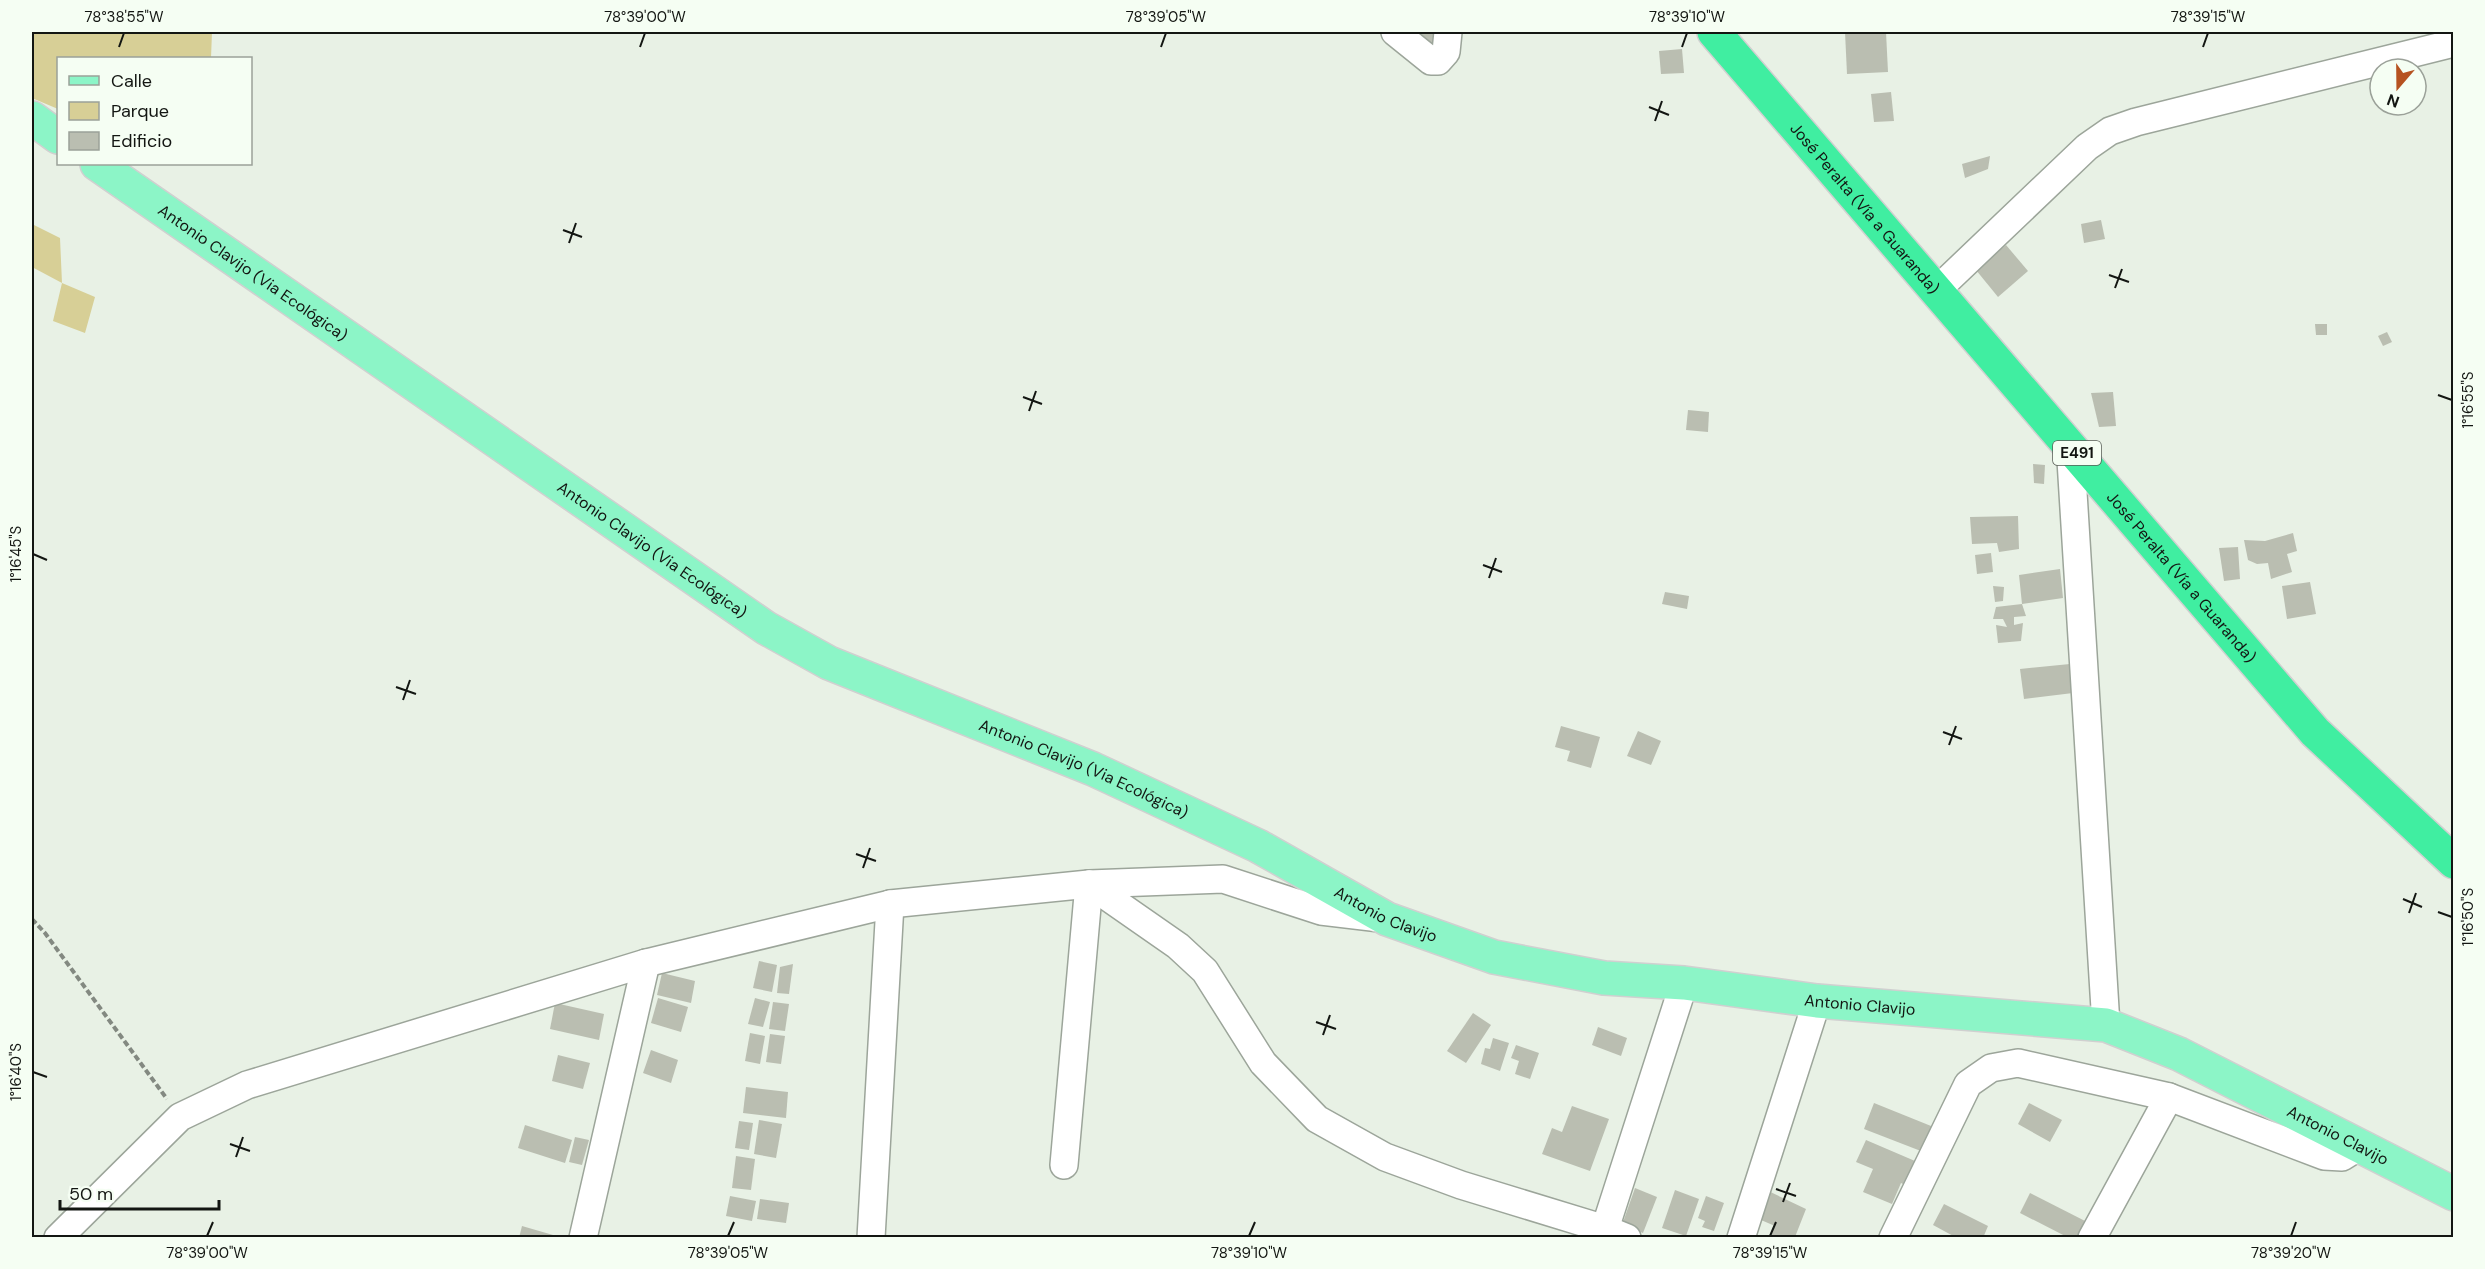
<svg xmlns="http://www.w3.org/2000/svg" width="2485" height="1269" viewBox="0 0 2485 1269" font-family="'DM Sans',sans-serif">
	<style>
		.green { fill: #d7cf96 }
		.building { fill: #babeb1 }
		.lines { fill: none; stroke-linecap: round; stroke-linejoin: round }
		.minor-casing { stroke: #9ca59a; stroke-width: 30 }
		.major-casing { stroke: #d0d0d0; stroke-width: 36 }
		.highway-casing { stroke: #d0d0d0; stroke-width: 36 }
		.path { stroke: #838981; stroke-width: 4; stroke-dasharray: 6 3; stroke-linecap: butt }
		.minor { stroke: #fff; stroke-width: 27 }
		.major { stroke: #8cf5c7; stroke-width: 33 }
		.highway { stroke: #40eea1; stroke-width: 33 }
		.ticks { fill: none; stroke: #131612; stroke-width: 2 }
		.labels { text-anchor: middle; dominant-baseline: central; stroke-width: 4.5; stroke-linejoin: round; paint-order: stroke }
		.shield { fill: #f5fef3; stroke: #575c56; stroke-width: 1.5 }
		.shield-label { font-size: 15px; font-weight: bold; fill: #131612 }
		.street-label { font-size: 16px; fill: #131612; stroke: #f5fef3 }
		.neatline { fill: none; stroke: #131612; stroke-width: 2 }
		.ticks-label { font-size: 15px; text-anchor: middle; fill: #131612 }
	</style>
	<rect width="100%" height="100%" fill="#e8f1e5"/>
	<g class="green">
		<polygon points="32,32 212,32 211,58 58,58 58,109 32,98"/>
		<polygon points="32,224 60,238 62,283 95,297 85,333 53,321 62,283 32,267"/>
	</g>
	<g class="building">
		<polygon points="1413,32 1434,32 1443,41 1433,51"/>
		<polygon points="1845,32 1886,32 1888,72 1847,74"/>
		<polygon points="1682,49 1684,73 1661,74 1659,51"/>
		<polygon points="1891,92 1894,121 1874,122 1871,94"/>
		<polygon points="1990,156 1988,169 1965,178 1962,164"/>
		<polygon points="2101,220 2105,239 2084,243 2081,224"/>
		<polygon points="2006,245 2028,271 1998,297 1976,270"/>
		<polygon points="2315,324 2327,324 2327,335 2316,335"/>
		<polygon points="2387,332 2392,342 2383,346 2378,336"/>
		<polygon points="2113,392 2116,426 2099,427 2091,393"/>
		<polygon points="1688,410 1709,412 1708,432 1686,430"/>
		<polygon points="2033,464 2045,465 2044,484 2034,483"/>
		<polygon points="2018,516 2019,549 1999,552 1997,543 1972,544 1970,517"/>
		<polygon points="2293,533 2297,551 2287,554 2292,572 2271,579 2268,563 2257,564 2248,560 2244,540 2265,541"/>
		<polygon points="2238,547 2240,579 2224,581 2219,548"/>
		<polygon points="1991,553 1993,572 1977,574 1975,555"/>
		<polygon points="2060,569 2063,598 2022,604 2026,616 2014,617 2014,625 2023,623 2021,641 1998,643 1996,625 2007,627 2003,619 1993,619 1996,607 2022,604 2019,575"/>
		<polygon points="2310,582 2316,614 2287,619 2282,586"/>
		<polygon points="1993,586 2004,587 2003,601 1995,602"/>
		<polygon points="1665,592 1689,596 1687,609 1662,604"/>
		<polygon points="2070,664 2073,693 2024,699 2020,669"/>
		<polygon points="1561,726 1600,737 1591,768 1567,761 1570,751 1555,747"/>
		<polygon points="1638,731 1661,741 1651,765 1627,756"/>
		<polygon points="759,961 777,965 772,992 753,988"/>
		<polygon points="793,964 789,994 777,993 780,967"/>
		<polygon points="662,973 695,981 691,1003 657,995"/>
		<polygon points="658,998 688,1007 681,1032 651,1023"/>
		<polygon points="755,998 770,1002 763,1027 748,1024"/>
		<polygon points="773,1002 789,1004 785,1031 769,1029"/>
		<polygon points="555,1003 604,1014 599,1040 550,1029"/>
		<polygon points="1473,1013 1491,1025 1466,1063 1447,1051"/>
		<polygon points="1598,1027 1627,1038 1621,1056 1592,1045"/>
		<polygon points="750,1033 765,1036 760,1064 745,1061"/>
		<polygon points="770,1034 785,1036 781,1064 766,1062"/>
		<polygon points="1493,1038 1509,1043 1500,1071 1481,1064 1485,1048 1490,1049"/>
		<polygon points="1516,1045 1539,1053 1530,1079 1515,1074 1519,1061 1511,1058"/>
		<polygon points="651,1050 678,1060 671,1083 643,1073"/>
		<polygon points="558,1055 590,1063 583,1089 552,1081"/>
		<polygon points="746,1087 788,1092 786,1118 743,1113"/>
		<polygon points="1874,1103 1936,1128 1926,1153 1864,1129"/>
		<polygon points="2029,1103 2062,1120 2050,1142 2018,1124"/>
		<polygon points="1572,1106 1609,1119 1590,1171 1542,1154 1552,1128 1562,1132"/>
		<polygon points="759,1120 782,1124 776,1158 754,1154"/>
		<polygon points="739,1121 753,1123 749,1150 735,1148"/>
		<polygon points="525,1125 572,1140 565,1163 518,1148"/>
		<polygon points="575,1137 589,1140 582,1165 569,1162"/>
		<polygon points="1866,1140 1922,1164 1911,1188 1901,1183 1892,1204 1863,1192 1873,1169 1856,1162"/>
		<polygon points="736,1156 755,1159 751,1190 732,1188"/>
		<polygon points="1635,1188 1657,1197 1643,1233 1622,1225"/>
		<polygon points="1764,1189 1806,1209 1795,1237 1789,1235 1788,1238 1770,1238 1775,1226 1754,1217"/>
		<polygon points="1675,1190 1699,1199 1686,1236 1662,1228"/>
		<polygon points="2030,1193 2089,1223 2082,1238 2069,1238 2020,1213"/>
		<polygon points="730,1196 756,1201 752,1221 726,1216"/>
		<polygon points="1706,1196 1724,1203 1714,1231 1702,1227 1705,1221 1698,1218"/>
		<polygon points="760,1199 789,1203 786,1223 757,1219"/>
		<polygon points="1944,1204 1988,1226 1983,1238 1957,1238 1933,1225"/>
		<polygon points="522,1226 553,1235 552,1238 519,1238"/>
	</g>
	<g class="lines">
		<g class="minor-casing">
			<g id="minor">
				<polyline points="1395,32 1431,61 1438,61 1446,52 1448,32"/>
				<polyline points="1937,290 2087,147 2110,131 2136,122 2454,43"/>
				<polyline points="2070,444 2106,1025"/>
				<polyline points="1089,884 1178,946 1205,971 1263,1063 1317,1119 1385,1157 1461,1185 1605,1229 1627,1238"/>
				<polyline points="1064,1165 1089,884"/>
				<polyline points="58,1238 180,1117 247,1085 646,963 890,904 1089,884 1223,879 1321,911 1380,918"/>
				<polyline points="583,1238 646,963"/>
				<polyline points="871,1238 890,904"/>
				<polyline points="1602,1238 1684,983"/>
				<polyline points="1741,1238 1817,1001"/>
				<polyline points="1893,1238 1968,1084 1991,1068 2018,1063 2169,1097 2324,1156 2342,1157 2358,1147"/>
				<polyline points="2092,1238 2169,1097"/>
			</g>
		</g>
		<g class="major-casing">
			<g id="major">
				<polyline points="32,118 58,137"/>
				<path id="s1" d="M97,164L766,628L829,663L1093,769L1258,846L1387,919L1494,957L1604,978L1684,983L1817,1001L2106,1025L2179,1054L2454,1194"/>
			</g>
		</g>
		<g class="highway-casing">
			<g id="highway">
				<path id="s2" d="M1714,32L2315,732L2454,862"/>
			</g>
		</g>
		<polyline class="path" points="32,919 45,933 167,1099"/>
		<use href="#minor" class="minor"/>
		<use href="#major" class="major"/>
		<use href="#highway" class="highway"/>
	</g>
	<path class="ticks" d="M119,47L124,33M640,47L645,33M1161,47L1166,33M1682,47L1687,33M2203,47L2208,33M1649,107L1669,115M1655,121L1662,101M563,230L582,237M569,243L576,223M2109,275L2129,282M2115,288L2122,269M2438,395L2452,400M1023,397L1042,404M1029,411L1036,391M33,554L47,560M1483,565L1502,572M1489,578L1496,558M396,687L416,694M403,700L410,680M1943,732L1962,739M1949,745L1956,726M856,854L876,861M863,868L870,848M2403,899L2422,907M2438,912L2452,917M2409,913L2416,893M1316,1022L1336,1029M1323,1035L1330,1015M33,1072L47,1077M230,1144L250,1151M236,1157L243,1137M1776,1189L1796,1196M1783,1202L1790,1183M207,1236L213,1222M728,1236L734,1222M1249,1236L1255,1222M1770,1236L1776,1222M2291,1236L2296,1222"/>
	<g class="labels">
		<rect class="shield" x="2053" y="441" width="48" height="24" rx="4.5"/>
		<g class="shield-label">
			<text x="2077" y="453">E491</text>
		</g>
		<g class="street-label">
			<text stroke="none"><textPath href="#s2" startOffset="232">José Peralta (Vía a Guaranda)</textPath></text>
			<text stroke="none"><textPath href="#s1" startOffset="190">Antonio Clavijo (Via Ecológica)</textPath></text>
			<text stroke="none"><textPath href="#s1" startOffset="676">Antonio Clavijo (Via Ecológica)</textPath></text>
			<text stroke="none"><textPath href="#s2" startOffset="718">José Peralta (Vía a Guaranda)</textPath></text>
			<text stroke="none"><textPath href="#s1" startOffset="1162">Antonio Clavijo (Via Ecológica)</textPath></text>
			<text stroke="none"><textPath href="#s1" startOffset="1498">Antonio Clavijo</textPath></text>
			<text stroke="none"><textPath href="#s1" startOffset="1984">Antonio Clavijo</textPath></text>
			<text stroke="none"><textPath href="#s1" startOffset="2488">Antonio Clavijo</textPath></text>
		</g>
	</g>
	<rect width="2485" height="1269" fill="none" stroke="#f5fef3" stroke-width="66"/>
	<rect x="57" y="57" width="195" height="108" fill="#f5fef3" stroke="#9ba199" stroke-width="1.5"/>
	<rect x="69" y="76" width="30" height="9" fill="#8cf5c7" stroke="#9ba199" stroke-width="1.5"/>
	<text x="111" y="87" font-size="18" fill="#131612">Calle</text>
	<rect x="69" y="102" width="30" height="18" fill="#d7cf96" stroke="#9ba199" stroke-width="1.5"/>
	<text x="111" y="117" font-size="18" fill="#131612">Parque</text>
	<rect x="69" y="132" width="30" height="18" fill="#babeb1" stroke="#9ba199" stroke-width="1.5"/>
	<text x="111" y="147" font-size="18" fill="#131612">Edificio</text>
	<g transform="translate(2398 87) rotate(200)"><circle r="28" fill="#f5fef3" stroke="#9ba199" stroke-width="1.5"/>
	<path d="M0-4.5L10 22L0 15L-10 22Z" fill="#b65220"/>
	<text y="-9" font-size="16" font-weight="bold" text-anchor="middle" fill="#131612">N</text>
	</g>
	<path d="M60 1200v9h159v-9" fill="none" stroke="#131612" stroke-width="3"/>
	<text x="69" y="1200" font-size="18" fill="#131612" stroke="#f5fef3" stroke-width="4.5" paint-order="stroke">50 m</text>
	<rect x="33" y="33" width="2419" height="1203" class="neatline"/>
	<g class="ticks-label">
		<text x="124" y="22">78°38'55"W</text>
		<text x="645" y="22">78°39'00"W</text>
		<text x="1166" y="22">78°39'05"W</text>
		<text x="1687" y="22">78°39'10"W</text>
		<text x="2208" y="22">78°39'15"W</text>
		<text transform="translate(2468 400) rotate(-90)" y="5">1°16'55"S</text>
		<text transform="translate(16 554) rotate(-90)" y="5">1°16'45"S</text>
		<text transform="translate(2468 917) rotate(-90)" y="5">1°16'50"S</text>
		<text transform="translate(16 1072) rotate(-90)" y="5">1°16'40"S</text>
		<text x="207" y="1258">78°39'00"W</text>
		<text x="728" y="1258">78°39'05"W</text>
		<text x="1249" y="1258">78°39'10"W</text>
		<text x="1770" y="1258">78°39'15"W</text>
		<text x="2291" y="1258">78°39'20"W</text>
	</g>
</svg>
